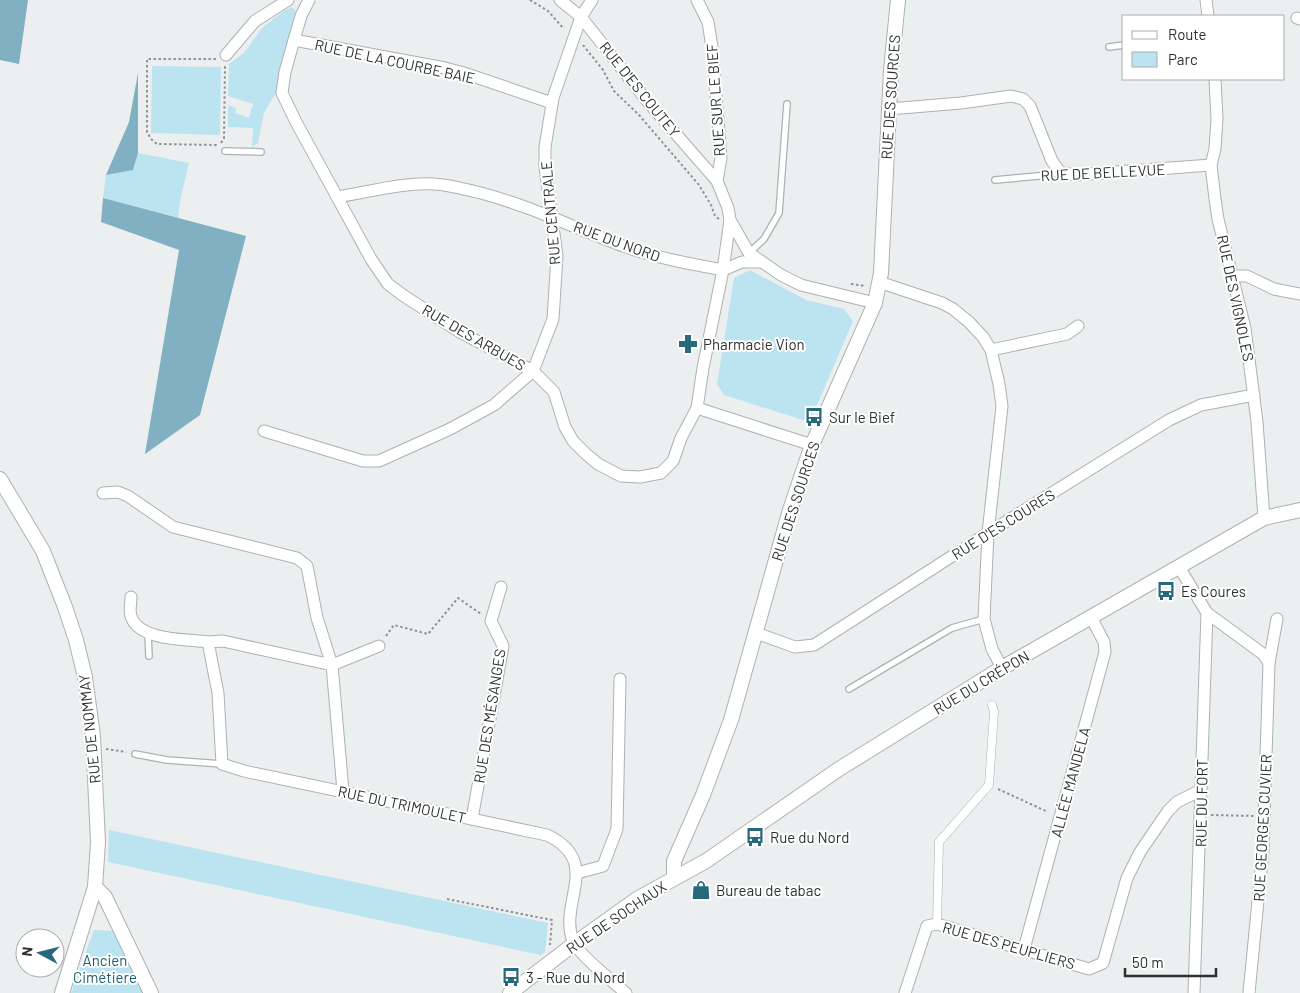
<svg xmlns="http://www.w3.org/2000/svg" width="1300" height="993" viewBox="0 0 1300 993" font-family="Barlow,sans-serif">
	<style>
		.green { fill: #bbe3f0 }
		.forest { fill: #80b0c1 }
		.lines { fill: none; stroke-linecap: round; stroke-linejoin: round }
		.service-casing { stroke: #aeb1b2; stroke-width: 8 }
		.pedestrian-casing { stroke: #aeb1b2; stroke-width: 9 }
		.minor-casing { stroke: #aeb1b2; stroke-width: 13 }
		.tertiary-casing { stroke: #aeb1b2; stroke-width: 16 }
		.path { stroke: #8f9292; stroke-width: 2; stroke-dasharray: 2.5 2.5; stroke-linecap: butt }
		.service { stroke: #fff; stroke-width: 5.5 }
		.pedestrian { stroke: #fff; stroke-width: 8 }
		.minor { stroke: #fff; stroke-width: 11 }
		.tertiary { stroke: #fff; stroke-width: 14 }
		.labels { text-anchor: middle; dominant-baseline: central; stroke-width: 4; stroke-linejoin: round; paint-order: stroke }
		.street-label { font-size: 15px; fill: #2e3030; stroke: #fff }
		.poi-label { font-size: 15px; fill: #2e3030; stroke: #fff; text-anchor: start }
		.park-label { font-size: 15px; fill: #1d5d6f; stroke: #fff }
	</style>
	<rect width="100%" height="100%" fill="#ebeff0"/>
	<g class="green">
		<polygon points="292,7 298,13 278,79 277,91 264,113 258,143 252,147 253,128 228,127 228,105 236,108 235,113 249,118 253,104 228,96 229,64 244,53 262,28 284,11"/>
		<polygon points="152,66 221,67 220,135 151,133"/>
		<polygon points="138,153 189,163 180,201 178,219 103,198 106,175 133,170"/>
		<polygon points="750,270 806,300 844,309 853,321 812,417 803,420 724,395 717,384 734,278"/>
		<polygon points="109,830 548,923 545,952 541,955 108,862"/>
		<polygon points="94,930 113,931 144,993 71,993"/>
	</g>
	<g class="forest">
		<polygon points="0,0 28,0 19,64 0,60"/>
		<polygon points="138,73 138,153 133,170 106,175 129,122"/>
		<polygon points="103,198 246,236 200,415 145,454 179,250 101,222"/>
	</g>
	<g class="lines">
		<g class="service-casing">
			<g id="service">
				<polyline points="1109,47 1124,45"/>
				<polyline points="225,151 261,152"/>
				<polyline points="995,180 1049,175 1060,172"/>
				<polyline points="749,253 764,239 779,213 787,104"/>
				<polyline points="148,634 149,656"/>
				<polyline points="849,689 952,628 984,619"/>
				<polyline points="135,754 167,760 222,764"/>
			</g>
		</g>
		<g class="pedestrian-casing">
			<polyline id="pedestrian" points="937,924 939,842 989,785 994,712 992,705"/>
		</g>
		<g class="minor-casing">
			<g id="minor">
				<polyline points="309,0 301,16 294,40 285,72 282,93 296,122 371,259 388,284 404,296 460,332 533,371 554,392 565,427 573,441 585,453 598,464 621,476 640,477 661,473 673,461 681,438 697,408 703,368 723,270 730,220 728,208 717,181 721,158 712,47 708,22 697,0"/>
				<polyline points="560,0 581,17 648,102 717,181"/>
				<polyline points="1206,0 1208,16"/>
				<polyline points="1297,18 1300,19"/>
				<polyline points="294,40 445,68 464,73 552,103"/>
				<polyline points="226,55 255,21 288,0"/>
				<polyline points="1215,79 1217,119 1215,149 1211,165 1215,199 1218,219 1245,328 1257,422 1264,518"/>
				<polyline points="889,109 961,103 1011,96 1023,99 1030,106 1052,161 1060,172 1075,175 1211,165"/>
				<path d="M337,197C369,192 403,182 435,184C449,185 463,189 477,192C529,205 576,229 626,247C657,258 691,264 723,270"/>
				<polyline points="730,220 749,253 781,275 801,285 875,303"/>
				<polyline points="723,270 742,262 761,262"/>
				<polyline points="1233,276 1247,276 1274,289 1300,294"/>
				<polyline points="879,282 942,303 953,309 969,322 983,337 991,350 999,384 1002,406 988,533 984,619 992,649 1002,668"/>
				<polyline points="991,350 1067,334 1078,326"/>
				<polyline points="697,408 812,445"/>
				<polyline points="264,431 363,461 379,461 450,429 494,405 533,371 553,319 557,256 545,167 545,147 553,98 581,17 592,0"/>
				<polyline points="103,493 118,492 128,496 173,527 297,558 307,566 317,618 332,665 343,791"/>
				<polyline points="1179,567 1207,613 1263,654 1269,663 1263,850 1249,993"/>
				<path d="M131,597C131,603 129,611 131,616C138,641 187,639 208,642"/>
				<polyline points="756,633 795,647 814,645 988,533 1169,420 1201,405 1254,395"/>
				<polyline points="1269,663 1277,619"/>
				<path d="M332,665L223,641L208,642L218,693L222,764L244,771L547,835C603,862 558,902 573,941C578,954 614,983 626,993"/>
				<polyline points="332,665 379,646"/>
				<polyline points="472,819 503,646 491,621 501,587"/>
				<polyline points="577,873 603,866 617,829 620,679"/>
				<polyline points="1024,949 1105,652 1104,642 1091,617"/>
				<polyline points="905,993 927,926 937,924 1089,969 1103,963 1127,878 1140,852 1168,811 1177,802 1201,790"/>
				<polyline points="1194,993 1207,613"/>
			</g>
		</g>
		<g class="tertiary-casing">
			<g id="tertiary">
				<polyline points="0,479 43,551 65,607 76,640 85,677 93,736 98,842 95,887 62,993"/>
				<polyline points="674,878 674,861 703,795 731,720 790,510 812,445 875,303 881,273 891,70 898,0"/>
				<polyline points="95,887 105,897 151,993"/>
				<polyline points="510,993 574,944 637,899 706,861 839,769 1002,668 1264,518 1300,510"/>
			</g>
		</g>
		<g class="path">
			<polyline points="530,0 548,11 564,29"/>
			<polyline points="583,45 603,70 614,91 639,115 699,185 711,205 715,216 719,219"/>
			<polyline points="216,59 147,59 147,132 151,139 157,144 217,145"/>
			<polyline points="221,143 224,138 225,66"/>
			<polyline points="851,284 866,286"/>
			<polyline points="386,636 394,625 428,634 458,598 481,614"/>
			<polyline points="106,749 126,752"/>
			<polyline points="998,789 1048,812"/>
			<polyline points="1211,815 1254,816"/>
			<polyline points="447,899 552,920 550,945"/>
		</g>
		<use href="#service" class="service"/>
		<use href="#pedestrian" class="pedestrian"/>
		<use href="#minor" class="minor"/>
		<use href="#tertiary" class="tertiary"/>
	</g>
	<defs>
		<g id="pharmacy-bare" transform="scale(1.5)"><path d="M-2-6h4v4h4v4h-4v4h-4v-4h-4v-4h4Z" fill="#27697c" stroke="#fff" stroke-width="2.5" paint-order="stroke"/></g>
		<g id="bus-bare" transform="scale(1.5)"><path d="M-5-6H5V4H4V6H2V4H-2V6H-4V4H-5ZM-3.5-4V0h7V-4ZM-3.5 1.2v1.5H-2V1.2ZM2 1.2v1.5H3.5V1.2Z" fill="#27697c" stroke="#fff" stroke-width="2.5" paint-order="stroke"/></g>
		<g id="shop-bare" transform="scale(1.5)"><path d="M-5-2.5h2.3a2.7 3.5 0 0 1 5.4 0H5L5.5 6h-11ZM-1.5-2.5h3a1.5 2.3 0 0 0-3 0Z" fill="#27697c" stroke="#fff" stroke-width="2.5" paint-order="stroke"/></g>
	</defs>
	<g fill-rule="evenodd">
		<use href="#pharmacy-bare" x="688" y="344"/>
		<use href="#bus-bare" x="814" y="417"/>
		<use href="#bus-bare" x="1166" y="591"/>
		<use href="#bus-bare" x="755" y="837"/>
		<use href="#shop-bare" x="701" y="890"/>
		<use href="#bus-bare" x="511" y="977"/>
	</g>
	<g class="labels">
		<g class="street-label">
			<text transform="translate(395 61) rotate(12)">RUE DE LA COURBE BAIE</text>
			<text transform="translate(640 89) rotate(51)">RUE D'ES COUTEY</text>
			<text transform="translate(890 97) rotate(-86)">RUE DES SOURCES</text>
			<text transform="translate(715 100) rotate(-94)">RUE SUR LE BIEF</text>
			<text transform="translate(1103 172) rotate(-3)">RUE DE BELLEVUE</text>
			<text transform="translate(550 213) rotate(-95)">RUE CENTRALE</text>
			<text transform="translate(617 241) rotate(20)">RUE DU NORD</text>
			<text transform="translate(1236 298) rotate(78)">RUE DES VIGNOLES</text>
			<text transform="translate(474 337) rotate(30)">RUE DES ARBUES</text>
			<text transform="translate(795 501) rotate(-72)">RUE DES SOURCES</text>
			<text transform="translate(1003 524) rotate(-32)">RUE D'ES COURES</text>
			<text transform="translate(981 682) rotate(-31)">RUE DU CRÉPON</text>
			<text transform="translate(489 716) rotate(-81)">RUE DES MÉSANGES</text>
			<text transform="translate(89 729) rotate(-96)">RUE DE NOMMAY</text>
			<text transform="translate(1070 782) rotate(-75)">ALLÉE MANDELA</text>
			<text transform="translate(1201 803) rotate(-89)">RUE DU FORT</text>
			<text transform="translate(402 804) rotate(12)">RUE DU TRIMOULET</text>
			<text transform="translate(1262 828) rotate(-87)">RUE GEORGES CUVIER</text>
			<text transform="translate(616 917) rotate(-34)">RUE DE SOCHAUX</text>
			<text transform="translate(1009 945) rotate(16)">RUE DES PEUPLIERS</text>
		</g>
		<g class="poi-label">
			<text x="703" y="344">Pharmacie Vion</text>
			<text x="829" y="417">Sur le Bief</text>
			<text x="1181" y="591">Es Coures</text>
			<text x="770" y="837">Rue du Nord</text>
			<text x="716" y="890">Bureau de tabac</text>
			<text x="526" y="977">3 - Rue du Nord</text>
		</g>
		<g class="park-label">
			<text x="105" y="960">Ancien<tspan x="105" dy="17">Cimétiere</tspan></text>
		</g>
	</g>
	<rect x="1122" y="15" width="162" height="65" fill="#ffffff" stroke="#abacac"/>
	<rect x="1132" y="31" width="25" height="8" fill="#ffffff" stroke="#abacac"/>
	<text x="1168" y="40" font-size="15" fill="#2e3030">Route</text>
	<rect x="1132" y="52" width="25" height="15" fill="#bbe3f0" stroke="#abacac"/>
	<text x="1168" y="65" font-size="15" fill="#2e3030">Parc</text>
	<g transform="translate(40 953) rotate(277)"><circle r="24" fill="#ffffff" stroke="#abacac"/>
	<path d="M0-4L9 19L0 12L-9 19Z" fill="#27697c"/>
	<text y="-8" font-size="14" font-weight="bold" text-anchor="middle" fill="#2e3030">N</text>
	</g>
	<path d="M1125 968v8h91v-8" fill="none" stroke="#2e3030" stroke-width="2.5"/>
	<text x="1132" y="968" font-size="15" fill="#2e3030" stroke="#ffffff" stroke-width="4" paint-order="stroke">50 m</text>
</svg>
